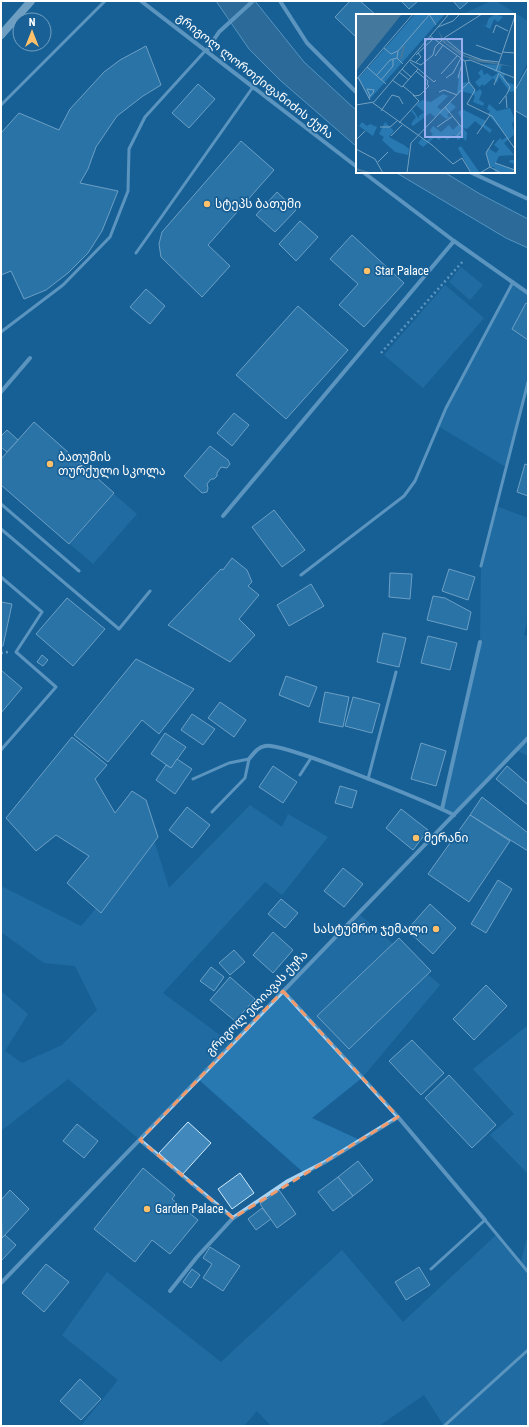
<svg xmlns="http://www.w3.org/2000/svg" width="529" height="1427" viewBox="0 0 529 1427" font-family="'Roboto Condensed','Noto Sans Georgian',sans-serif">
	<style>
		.green { fill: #2879b2 }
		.water { fill: #45789d; stroke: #9dd0f3 }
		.building { fill: #4189bd; stroke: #d1eafc }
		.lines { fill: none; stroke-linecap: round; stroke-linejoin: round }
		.path { stroke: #aad3f1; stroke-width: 2.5; stroke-dasharray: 2 3; stroke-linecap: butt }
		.service { stroke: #aad3f1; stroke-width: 3 }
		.minor { stroke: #aad3f1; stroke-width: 4 }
		.secondary { stroke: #d8ecfb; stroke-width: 8 }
		.marked { fill: none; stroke: #f19b6d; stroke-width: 3; stroke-dasharray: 8 5; stroke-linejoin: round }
		.poi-dot { fill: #ffc06a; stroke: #186096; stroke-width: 1.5 }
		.labels { text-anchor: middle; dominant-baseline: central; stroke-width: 3.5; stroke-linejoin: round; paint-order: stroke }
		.street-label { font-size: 12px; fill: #fff; stroke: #186096 }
		.poi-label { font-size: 12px; fill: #fff; stroke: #186096; text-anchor: start }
		.inset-river { fill: none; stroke: #45789d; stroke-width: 2 }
		.inset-road { fill: none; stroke: #74a0c0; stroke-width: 1 }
		.view { fill: #99afed; fill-opacity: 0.15; stroke: #99afed; stroke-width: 2 }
		.inset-edge { fill: none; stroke: #fff; stroke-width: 2 }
	</style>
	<rect width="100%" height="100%" fill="#186096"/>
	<g class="green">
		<polygon points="491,1 496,1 528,21 528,62 514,90 514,15 461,15"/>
		<polygon points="461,267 483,285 470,300 449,282"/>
		<polygon points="513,282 528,293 528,395 525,395 506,467 438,426"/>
		<polygon points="445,285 484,318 423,388 384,355"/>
		<polygon points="114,494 137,514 93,564 70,544"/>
		<polygon points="496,506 528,518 528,618 524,635 528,636 528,756 516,750 454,815 442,809 480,642 481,566"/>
		<polygon points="250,805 282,827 288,814 328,837 282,895 265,882 163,993 232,1044 358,913 440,985 362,1078 312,1118 360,1140 304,1173 198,1079 140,1140 68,1079 1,1131 1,991 28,1014 5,1051 22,1063 62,1045 97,1010 75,966 44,963 1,932 1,886 81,926 154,840 169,888"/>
		<polygon points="528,1025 528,1174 490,1135 514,1114 473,1069"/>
		<polygon points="528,1233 528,1426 444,1426 424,1395 379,1426 271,1426 257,1411 244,1426 81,1426 118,1380 62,1335 107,1272 221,1362 342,1250 403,1322 496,1235 521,1262"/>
	</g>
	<g class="water">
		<polygon points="216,1 255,1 304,62 357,111 357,147 281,81 249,49"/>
		<polygon points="395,172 444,172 480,194 528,219 528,248 506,238"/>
	</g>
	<g class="building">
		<polygon points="350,1 360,1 376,15 357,15 357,38 335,17"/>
		<polygon points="401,1 418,1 409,9"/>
		<polygon points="453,1 469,1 460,9"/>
		<polygon points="146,46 161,85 143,96 117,116 96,147 88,169 80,183 118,191 102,231 88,253 68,273 46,290 24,299 11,271 1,275 1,133 19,113 59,130 70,109 104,72 120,60"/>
		<polygon points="528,67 528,118 514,110 514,92"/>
		<polygon points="198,84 215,99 189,128 172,113"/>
		<polygon points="241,141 274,170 208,245 230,266 202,297 161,257 159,244 162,232"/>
		<polygon points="277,192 296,210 275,232 256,215"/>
		<polygon points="300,221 318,237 296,261 279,244"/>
		<polygon points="352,235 404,283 364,327 339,305 358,284 330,259"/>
		<polygon points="146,289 165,306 150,324 130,307"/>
		<polygon points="526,303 528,304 528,340 512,329"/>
		<polygon points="298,306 348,350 286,419 236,375"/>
		<polygon points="234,413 249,425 232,446 217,433"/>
		<polygon points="34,422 114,493 69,544 1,485 1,459"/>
		<polygon points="7,430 18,440 7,452 1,447 1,436"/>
		<polygon points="210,446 228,460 230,464 227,468 221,467 217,473 217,476 214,479 211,479 207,484 208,488 207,492 202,493 184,476"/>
		<polygon points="525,464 528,465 528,496 517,492"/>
		<polygon points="274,510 305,550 282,567 252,527"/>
		<polygon points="232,558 247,570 252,582 248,586 259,595 239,619 255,635 230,662 168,625 221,569 223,570"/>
		<polygon points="449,569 475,577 468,600 442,591"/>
		<polygon points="390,573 412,574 410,599 389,597"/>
		<polygon points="311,584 324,606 289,626 277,605"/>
		<polygon points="433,596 445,598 471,612 467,630 427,620"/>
		<polygon points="67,598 105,629 73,666 36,634"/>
		<polygon points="1,602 12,604 3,646 1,646"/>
		<polygon points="383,633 406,638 399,667 377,662"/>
		<polygon points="428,636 457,643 450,670 421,663"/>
		<polygon points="42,655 48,660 43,666 37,662"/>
		<polygon points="136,659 194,689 159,734 142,720 108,762 74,735"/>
		<polygon points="1,670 22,688 1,713"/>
		<polygon points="286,676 317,687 309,707 279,695"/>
		<polygon points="325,692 349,697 343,727 319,722"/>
		<polygon points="353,697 380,704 372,733 345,726"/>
		<polygon points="220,702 246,720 234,737 208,718"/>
		<polygon points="192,714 215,729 203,745 181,730"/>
		<polygon points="165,733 186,747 171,768 151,754"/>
		<polygon points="72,737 107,765 95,779 115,813 132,791 146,800 158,837 101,913 67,883 89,856 56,835 36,851 6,818"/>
		<polygon points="421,743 446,751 436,786 411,779"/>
		<polygon points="177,759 192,769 175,794 156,780 166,765 171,768"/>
		<polygon points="273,766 297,782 283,803 259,787"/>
		<polygon points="507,766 528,784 528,805 496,779"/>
		<polygon points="340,786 357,791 352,808 335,803"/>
		<polygon points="482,797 528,833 528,851 470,815"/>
		<polygon points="187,807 210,825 192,848 169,830"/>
		<polygon points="401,809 428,830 413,850 386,828"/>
		<polygon points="470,815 510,841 469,902 428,874"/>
		<polygon points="343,868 363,884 344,907 324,891"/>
		<polygon points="498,880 512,889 486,933 471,924"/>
		<polygon points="281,899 298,913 285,928 268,914"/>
		<polygon points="430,904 456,928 433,954 407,930"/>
		<polygon points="273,932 293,950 273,973 253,955"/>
		<polygon points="399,938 431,971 349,1049 317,1016"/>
		<polygon points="234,950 245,962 230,975 219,963"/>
		<polygon points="211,967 224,977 214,991 200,981"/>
		<polygon points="230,977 255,999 235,1021 210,1000"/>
		<polygon points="486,985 507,1006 474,1040 453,1019"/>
		<polygon points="412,1040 444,1073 421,1095 389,1061"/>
		<polygon points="449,1075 496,1125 472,1148 425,1098"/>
		<polygon points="188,1122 211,1143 182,1175 159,1153"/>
		<polygon points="77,1124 98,1141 84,1158 63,1141"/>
		<polygon points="358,1161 373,1180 353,1196 338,1177"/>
		<polygon points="143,1168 175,1195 172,1199 198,1220 170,1254 152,1240 135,1262 94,1229"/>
		<polygon points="240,1173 254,1193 232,1209 218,1189"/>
		<polygon points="338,1177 353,1196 333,1211 318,1192"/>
		<polygon points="10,1190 29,1209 2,1238 1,1200"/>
		<polygon points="279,1190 296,1214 277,1228 260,1204"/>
		<polygon points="262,1208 271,1219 256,1230 248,1219"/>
		<polygon points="5,1235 16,1245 1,1261 1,1239"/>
		<polygon points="210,1247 240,1266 223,1291 203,1278 212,1264 203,1258"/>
		<polygon points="46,1264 69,1282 44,1312 22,1293"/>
		<polygon points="419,1267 430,1285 406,1300 395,1282"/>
		<polygon points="192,1269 200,1275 191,1288 183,1282"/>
		<polygon points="80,1379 101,1399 81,1420 60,1401"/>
	</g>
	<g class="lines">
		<g class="path">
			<polyline points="381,353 464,260"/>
			<polyline points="1,653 8,652"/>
		</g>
		<g class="service">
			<polyline points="1,105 105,1"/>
			<polyline points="136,253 253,87"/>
			<polyline points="1,332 63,285 110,237 128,191 129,149 145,117 206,50"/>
			<polyline points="1,504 79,571"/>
			<polyline points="1,529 119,629 150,591"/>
			<polyline points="481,566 528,382"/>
			<polyline points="301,575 404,496 415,481 446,408 513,282"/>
			<polyline points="1,577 42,612 16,652 56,687 1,750"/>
			<polyline points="300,775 311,758"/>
			<polyline points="193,779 229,763 249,759 245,778 212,812"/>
			<polyline points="368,779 396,672"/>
			<polyline points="431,1269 485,1220 528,1272"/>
			<polyline points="444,1426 528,1350"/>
		</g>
		<g class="minor">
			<polyline points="141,1 357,167"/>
			<polyline points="280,1 307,43 357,93"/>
			<polyline points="207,50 219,32 253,1"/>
			<polyline points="363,172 454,241 528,293"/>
			<polyline points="470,172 528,199"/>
			<polyline points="1,392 30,358"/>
			<polyline points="223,516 454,241"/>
			<path d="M249,759C254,753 258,747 265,746C283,742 430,803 454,815"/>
			<polyline points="442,809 480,642"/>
			<polyline points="283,991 398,1117 485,1220"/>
			<polyline points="140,1140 233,1218"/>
			<polyline points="1,1283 528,738"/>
			<polyline points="170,1291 197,1257 233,1218 288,1181 325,1162 398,1117"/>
		</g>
		<polyline class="secondary" points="1,35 31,1"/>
	</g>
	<path d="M0 0H529V1427H0ZM283,991L398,1117L233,1218L140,1140Z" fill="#186096" fill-opacity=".55" fill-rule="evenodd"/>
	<path class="marked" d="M283,991L398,1117L233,1218L140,1140Z"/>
	<g class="poi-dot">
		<circle cx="207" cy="204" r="4"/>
		<circle cx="367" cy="271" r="4"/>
		<circle cx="50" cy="464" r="4"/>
		<circle cx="416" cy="838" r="4"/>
		<circle cx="436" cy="929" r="4"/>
		<circle cx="147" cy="1209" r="4"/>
	</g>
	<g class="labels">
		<g class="street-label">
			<text transform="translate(255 76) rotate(38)">გრიგოლ ლორთქიფანიძის ქუჩა</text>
			<text transform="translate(257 1003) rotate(-46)">გრიგოლ ელიავას ქუჩა</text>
		</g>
		<g class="poi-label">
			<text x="215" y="204">სტეპს ბათუმი</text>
			<text x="375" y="271">Star Palace</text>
			<text x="58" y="457">ბათუმის<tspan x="58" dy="14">თურქული სკოლა</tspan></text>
			<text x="424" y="838">მერანი</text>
			<text x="428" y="929" text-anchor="end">სასტუმრო ჯემალი</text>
			<text x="155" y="1209">Garden Palace</text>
		</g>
	</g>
	<g transform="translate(356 14)">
		<rect width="159" height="159" fill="#186096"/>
		<path d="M59,0H89L14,85L2,65ZM140,0L147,3L142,8L138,5L134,15L125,10L130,12L133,4ZM125,50L146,51L144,57L149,60L148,63L151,68L159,71V77L154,78L143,63L141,69L137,64L128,72L127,70L123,73L119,68L125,63L122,59L126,55L128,61L131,59L136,63L142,59ZM103,60L107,61L106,69L113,68L120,78L124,75L126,78L123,86L128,89L127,92L117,88L119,82L116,80L105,77L101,81ZM87,80L92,82L81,93L85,96L94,88L100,93L91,101L94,103L90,105L83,99L79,103L74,99L57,112L55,110L60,103L55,97L57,96L63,105V102L68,98L60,91L66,86L75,88ZM133,90L141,97L154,94L159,106L156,110L159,120L148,129L158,141L143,142L140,149L157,155L158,150L153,148L154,146H159V159H139L138,153H134L130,138L132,134L140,139L143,135L138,131L144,124L146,126L151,123L132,100L134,97L131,95ZM106,95L130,107L128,110L136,116L134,119L119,107L111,115L107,114L111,119L110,127L106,123L102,126L98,121L91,126L87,122L83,126L79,123L67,133L62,129L66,124L71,127L77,120L74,117L77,112L85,118L93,111L97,116L103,110L105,111L106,106L102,98ZM6,108L11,112L14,110L21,113L17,122L3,112ZM29,108L38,117L33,123L48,131L53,135L52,141L39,138L26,126L28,123L23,120ZM105,132L124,159H115L102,134Z" fill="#2879b2"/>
		<path d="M0,0H46L0,57ZM82,16L90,29L110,42L159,53L123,48L104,41L87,28Z" fill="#45789d"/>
		<path class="inset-river" d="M45,45L48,32M0,155L13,159"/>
		<path class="inset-road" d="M73,0L80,11M82,13L97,7L104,0M137,19L140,11L152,17M74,22L109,47L114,46L159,64M88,24L105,38L126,46L143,48M120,31L145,40M28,34L35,40L42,37L74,0M42,37L41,44L47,50M146,38L159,39M60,41L78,24M79,42L87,31M54,46L65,51L77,41L79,33L88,24L126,0M109,47L113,68L119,76L111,90L136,102L159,135M54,48L78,68L80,66M59,49L65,43L62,39M11,53L30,70M46,55L55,63M140,57L159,2M43,58L53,66M85,60L101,42M20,62L34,46L41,44M2,63L14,86M90,64L97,59L105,44M102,64L107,46M0,66L57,0M25,66L37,52V45M36,66L46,73L62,55M138,71L143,59M47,72L59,82L64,81L73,72L71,70L72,67L60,57M83,78L88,76L101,81M150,82L151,94M13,84L14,82L17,79L18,76L11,75L14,82M17,89L76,131L97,150L106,144L115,159M143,90L151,80L154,73L144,60M0,91L18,88L93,0M89,93L107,115L99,124M25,97L36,81L43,83L47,90M43,109L63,87L57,81M24,113H34L41,107M81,113L97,102M121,120L134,101M35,122L46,111M0,126L9,117M0,135L19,145L27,159M22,148L32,138M139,149L159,156M134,153L145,159M51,159L55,129L113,68M124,159L134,153L130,139L138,126"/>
		<path class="view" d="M69,25H106V123H69Z"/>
		<rect width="159" height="159" class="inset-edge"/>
	</g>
	<rect width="529" height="1427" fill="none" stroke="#ffffff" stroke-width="4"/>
	<g transform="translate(32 32)"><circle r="19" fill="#186096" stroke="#74a0c0"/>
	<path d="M0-3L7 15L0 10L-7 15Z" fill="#ffc06a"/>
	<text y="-6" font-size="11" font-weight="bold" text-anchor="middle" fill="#ffffff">N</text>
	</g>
</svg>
